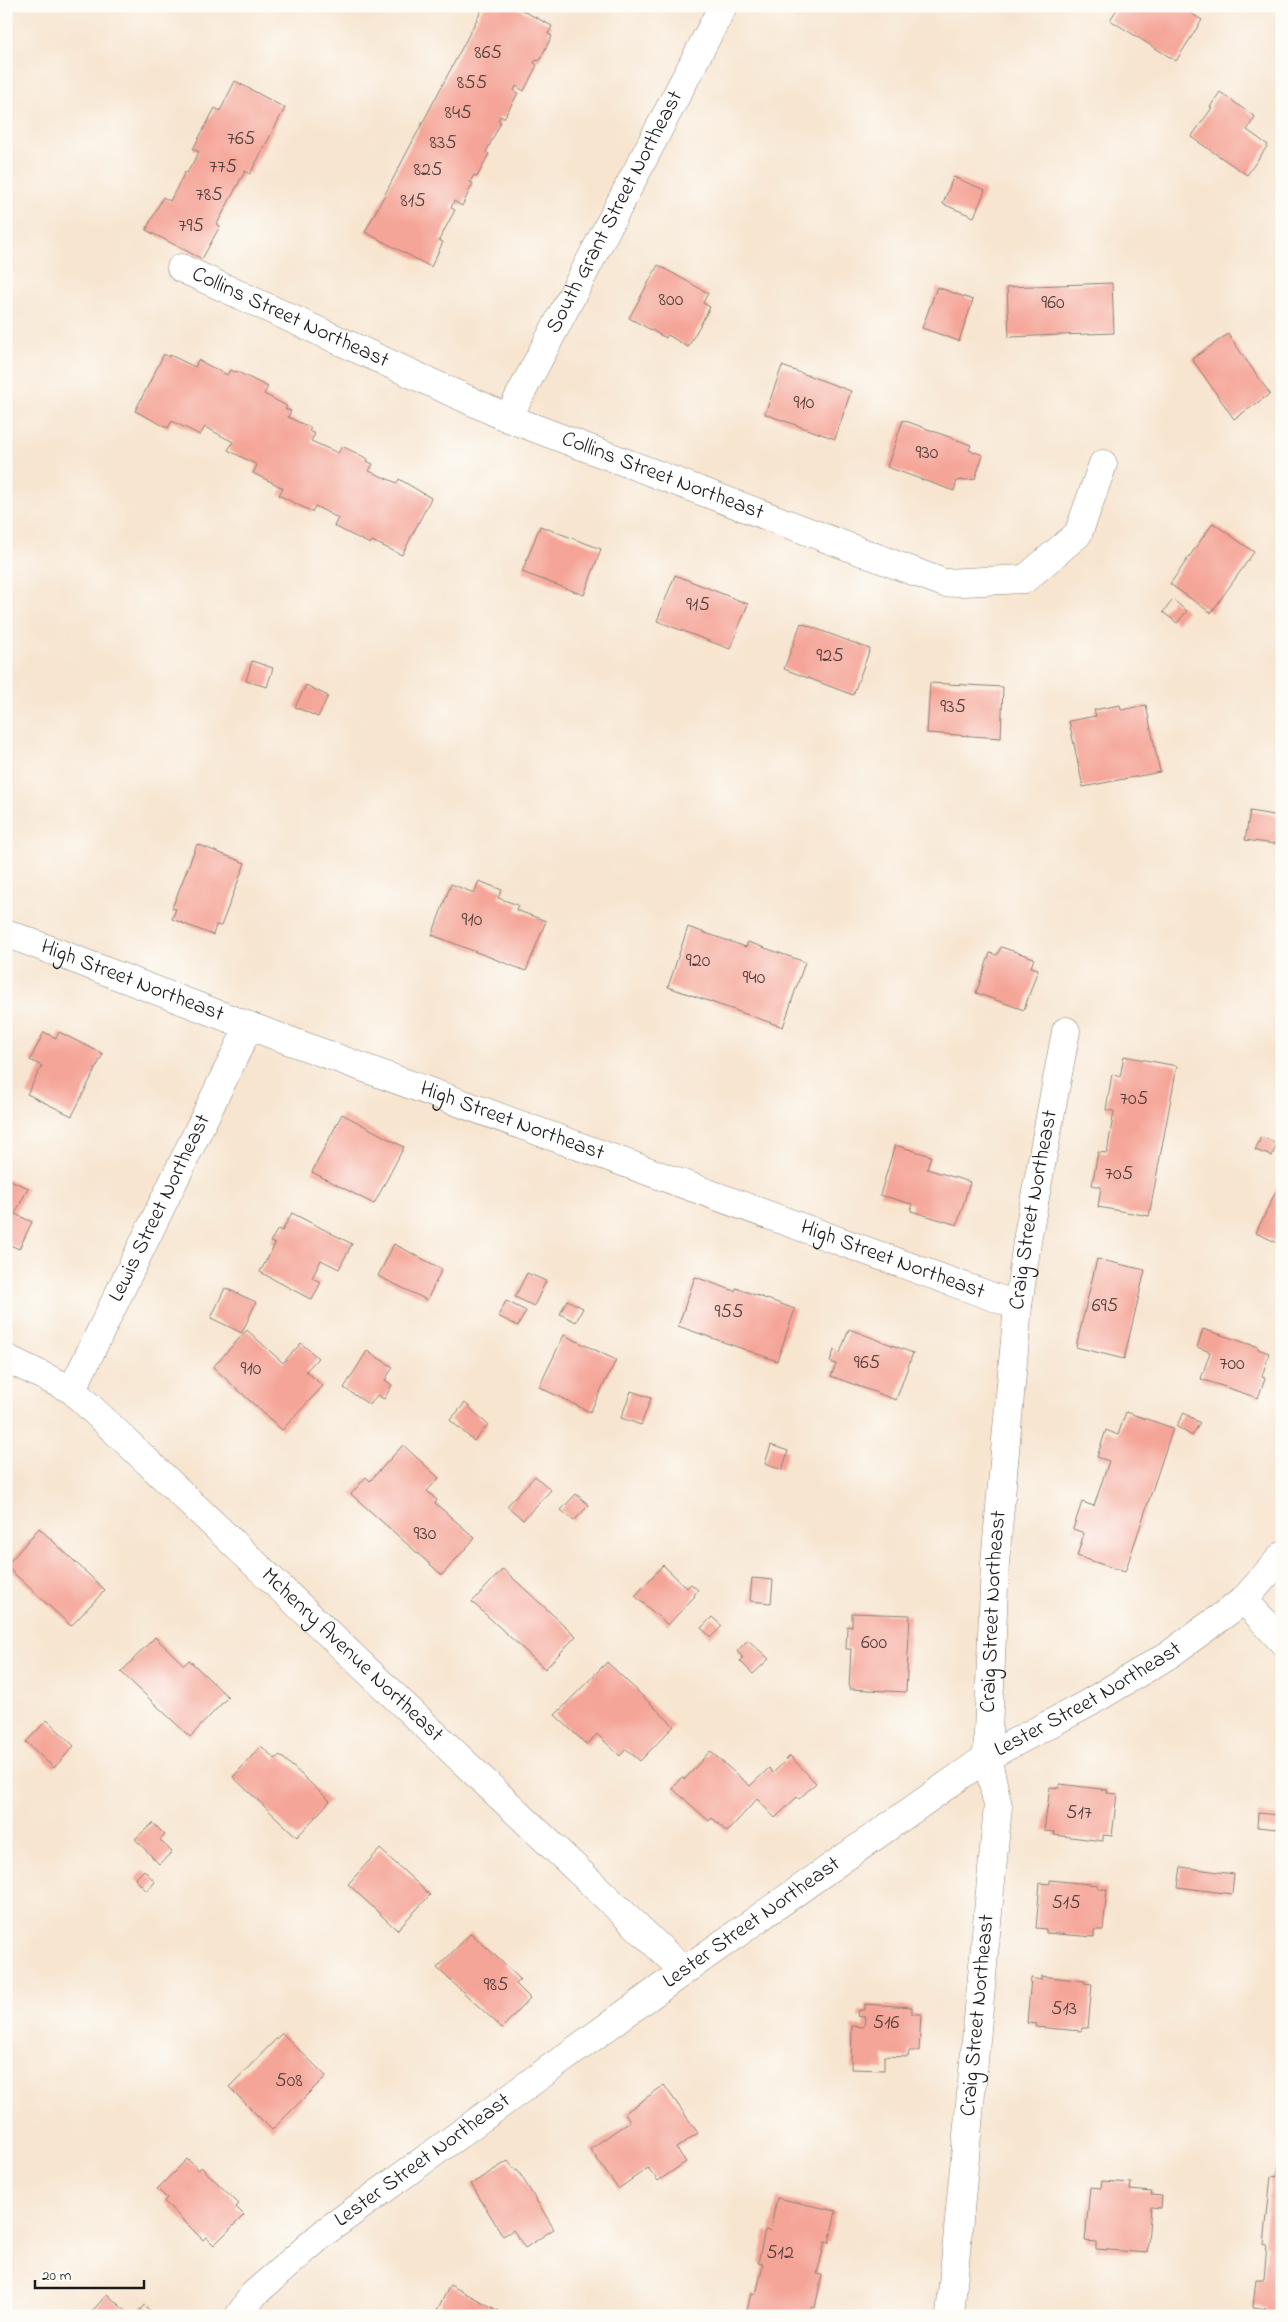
<svg xmlns="http://www.w3.org/2000/svg" width="1288" height="2322" viewBox="0 0 1288 2322" font-family="'Indie Flower',sans-serif">
	<style>
		.building { fill: #f5a598 }
		.lines { fill: none; stroke-linecap: round; stroke-linejoin: round }
		.street-casing { stroke: #8a8076; stroke-width: 29 }
		.street { stroke: #fff; stroke-width: 28 }
		.labels { text-anchor: middle; dominant-baseline: central; stroke-width: 4; stroke-linejoin: round; paint-order: stroke }
		.number-label { font-size: 20px; fill: #523e3b }
		.street-label { font-size: 22px; fill: #1c1c1c; stroke: #fdfcf7 }
	</style>
	<rect width="100%" height="100%" fill="#fdfcf7"/>
	<filter id="ink" filterUnits="userSpaceOnUse"><feTurbulence type="fractalNoise" baseFrequency=".02" numOctaves="2"/><feDisplacementMap in="SourceGraphic" scale="10" xChannelSelector="R" yChannelSelector="G"/><feConvolveMatrix kernelMatrix="1 2 1 2 8 2 1 2 1" color-interpolation-filters="sRGB"/></filter>
	<filter id="wash" filterUnits="userSpaceOnUse"><feTurbulence type="fractalNoise" baseFrequency=".0096" numOctaves="4" result="noise"/><feDisplacementMap in="SourceGraphic" scale="20" xChannelSelector="R" yChannelSelector="G"/><feGaussianBlur stdDeviation="1.12" result="paint"/><feColorMatrix in="noise" values="0 0 0 0 0 0 0 0 0 0 0 0 0 0 0 0 0 1.4 0 .05"/><feComposite in="paint" operator="in"/></filter>
	<g filter="url(#wash)">
		<rect width="100%" height="100%" fill="#f7e5d0"/>
		<g id="blocks">
			<g class="building">
				<polygon points="484,6 514,6 552,26 548,34 552,36 539,61 536,60 534,63 537,65 524,91 516,86 514,91 518,93 504,118 500,116 498,121 501,122 486,152 489,154 477,177 474,175 470,182 473,183 462,206 454,201 451,208 455,210 439,240 443,242 431,267 365,232"/>
				<polygon points="1119,6 1179,6 1202,20 1176,61 1110,20"/>
				<polygon points="235,81 285,108 250,174 245,171 217,224 220,226 202,259 146,230 163,197 170,201 185,172 187,173 199,152 193,149 215,108 220,111"/>
				<polygon points="1220,92 1255,117 1247,130 1268,145 1247,175 1191,137 1212,108 1210,107"/>
				<polygon points="953,177 985,190 974,217 943,204"/>
				<polygon points="658,265 708,293 703,303 710,307 688,347 668,335 666,338 629,318"/>
				<polygon points="1112,283 1114,333 1009,337 1007,287"/>
				<polygon points="937,287 973,300 959,341 922,328"/>
				<polygon points="1228,334 1270,394 1234,419 1192,359"/>
				<polygon points="164,354 169,357 170,355 195,367 198,360 227,375 230,370 235,372 236,371 268,387 264,394 287,406 285,409 291,411 288,417 311,428 309,431 315,434 311,441 338,453 342,446 368,459 367,461 373,464 369,471 397,483 399,479 431,498 402,555 372,541 370,544 334,526 338,518 315,506 312,512 279,495 283,488 253,473 257,465 228,450 233,442 205,427 200,435 172,421 168,428 135,411"/>
				<polygon points="782,366 851,391 835,439 765,414"/>
				<polygon points="903,420 971,445 969,450 983,455 975,479 957,481 954,491 887,467"/>
				<polygon points="1213,523 1254,552 1211,613 1170,584"/>
				<polygon points="540,526 601,549 584,595 522,572"/>
				<polygon points="675,575 748,604 730,649 657,621"/>
				<polygon points="1173,600 1187,611 1177,623 1163,612"/>
				<polygon points="801,623 870,649 853,695 784,669"/>
				<polygon points="252,661 273,668 267,687 246,681"/>
				<polygon points="930,683 1003,687 1001,738 927,733"/>
				<polygon points="306,685 328,696 318,717 295,707"/>
				<polygon points="1120,705 1121,710 1146,705 1160,772 1083,787 1069,721 1096,716 1094,710"/>
				<polygon points="1250,811 1279,816 1275,844 1245,840"/>
				<polygon points="197,844 245,863 221,926 216,925 213,935 172,919 176,909 172,908"/>
				<polygon points="479,881 502,890 498,898 518,905 516,910 546,921 526,971 432,935 451,884 474,893"/>
				<polygon points="688,927 746,947 748,942 805,962 783,1027 668,987"/>
				<polygon points="1001,947 1034,958 1031,967 1038,969 1024,1010 976,993 990,953 997,955"/>
				<polygon points="44,1032 56,1038 59,1032 103,1054 72,1116 27,1094 42,1066 30,1060"/>
				<polygon points="1124,1056 1177,1066 1149,1216 1098,1207 1101,1187 1092,1185 1098,1152 1107,1153 1114,1111 1106,1110 1112,1074 1120,1077"/>
				<polygon points="342,1114 404,1147 374,1204 312,1172"/>
				<polygon points="1261,1137 1277,1143 1272,1156 1255,1150"/>
				<polygon points="895,1145 931,1156 927,1169 970,1182 957,1225 911,1211 912,1204 880,1195"/>
				<polygon points="6,1178 28,1188 15,1214 32,1222 19,1249 6,1243"/>
				<polygon points="1282,1178 1282,1242 1280,1244 1256,1233"/>
				<polygon points="292,1213 352,1244 339,1269 321,1260 312,1278 321,1282 312,1300 260,1272 275,1244 270,1242 278,1229 282,1231"/>
				<polygon points="394,1244 442,1269 427,1300 378,1276"/>
				<polygon points="1097,1259 1145,1270 1124,1359 1076,1347"/>
				<polygon points="527,1273 546,1281 534,1306 515,1297"/>
				<polygon points="695,1277 735,1291 736,1288 795,1309 777,1361 678,1326"/>
				<polygon points="225,1288 256,1302 242,1333 211,1318"/>
				<polygon points="567,1300 583,1308 576,1322 560,1314"/>
				<polygon points="506,1301 526,1311 518,1326 498,1316"/>
				<polygon points="849,1329 913,1353 896,1400 831,1376 836,1364 830,1362 834,1350 840,1353"/>
				<polygon points="1203,1329 1258,1347 1258,1349 1269,1353 1262,1377 1265,1378 1258,1398 1201,1379 1210,1352 1197,1347"/>
				<polygon points="247,1330 283,1363 301,1343 318,1358 306,1371 323,1386 282,1430 213,1367"/>
				<polygon points="564,1335 616,1360 590,1412 539,1387"/>
				<polygon points="367,1351 393,1367 385,1380 392,1385 384,1399 377,1395 370,1405 344,1388"/>
				<polygon points="631,1391 651,1398 641,1425 621,1418"/>
				<polygon points="465,1403 488,1425 474,1441 450,1420"/>
				<polygon points="1126,1412 1173,1428 1125,1572 1077,1556 1084,1533 1073,1529 1082,1502 1094,1506 1109,1461 1097,1457 1106,1430 1118,1435"/>
				<polygon points="1184,1413 1200,1423 1192,1436 1176,1426"/>
				<polygon points="403,1445 439,1478 427,1491 437,1500 435,1503 475,1538 442,1575 351,1494 366,1477 370,1481"/>
				<polygon points="771,1445 788,1451 782,1470 765,1464"/>
				<polygon points="535,1476 551,1490 523,1520 507,1506"/>
				<polygon points="576,1494 589,1505 574,1521 561,1510"/>
				<polygon points="39,1528 105,1590 71,1626 6,1566"/>
				<polygon points="663,1565 687,1588 691,1584 698,1590 694,1595 695,1596 668,1625 635,1596"/>
				<polygon points="503,1569 576,1636 545,1669 472,1602"/>
				<polygon points="752,1578 773,1580 771,1603 750,1601"/>
				<polygon points="852,1613 910,1615 906,1692 849,1689 851,1649 846,1649 847,1626 852,1627"/>
				<polygon points="712,1617 722,1626 711,1637 701,1628"/>
				<polygon points="155,1637 184,1665 189,1660 228,1697 190,1737 121,1672"/>
				<polygon points="748,1640 769,1659 753,1674 740,1661 743,1658 737,1651"/>
				<polygon points="607,1662 674,1726 640,1761 626,1749 620,1756 597,1734 587,1745 555,1715"/>
				<polygon points="47,1720 74,1746 54,1768 26,1742"/>
				<polygon points="261,1746 275,1759 280,1755 330,1801 297,1837 233,1777"/>
				<polygon points="710,1751 750,1786 769,1768 773,1773 790,1756 816,1783 799,1799 797,1797 775,1818 757,1799 727,1832 712,1818 709,1821 672,1788 682,1777 685,1779"/>
				<polygon points="1060,1784 1108,1790 1107,1793 1117,1794 1112,1836 1103,1835 1103,1841 1054,1835 1055,1832 1044,1831 1050,1787 1059,1788"/>
				<polygon points="1258,1813 1278,1815 1277,1829 1257,1827"/>
				<polygon points="153,1823 165,1835 160,1840 172,1852 159,1864 135,1839"/>
				<polygon points="380,1849 430,1895 397,1930 348,1884"/>
				<polygon points="1181,1867 1234,1874 1232,1894 1178,1887"/>
				<polygon points="144,1870 155,1882 147,1891 135,1879"/>
				<polygon points="1050,1880 1098,1885 1098,1889 1107,1889 1103,1930 1094,1930 1094,1937 1046,1933 1046,1929 1036,1928 1040,1883 1050,1884"/>
				<polygon points="471,1933 520,1979 516,1984 530,1998 502,2028 437,1968"/>
				<polygon points="1041,1976 1085,1981 1084,1983 1092,1984 1088,2028 1082,2028 1081,2031 1036,2027 1037,2024 1027,2023 1031,1978 1041,1980"/>
				<polygon points="865,2004 912,2007 912,2014 921,2014 919,2051 909,2051 908,2057 884,2056 884,2070 851,2069 852,2026 864,2027 865,2017 858,2016 859,2010 865,2010"/>
				<polygon points="282,2033 326,2076 272,2130 229,2087"/>
				<polygon points="664,2085 698,2133 676,2148 686,2162 658,2181 648,2168 618,2189 590,2149 630,2121 625,2113"/>
				<polygon points="187,2159 199,2170 201,2167 239,2204 236,2207 244,2215 214,2245 206,2237 203,2240 164,2201 167,2198 157,2189"/>
				<polygon points="508,2161 515,2170 517,2169 554,2229 525,2248 513,2230 503,2236 471,2184"/>
				<polygon points="1279,2162 1282,2162 1282,2316 1265,2316 1266,2309 1253,2307 1256,2279 1264,2279 1267,2245 1264,2245 1271,2176 1277,2177"/>
				<polygon points="1102,2181 1131,2183 1130,2190 1152,2192 1151,2195 1162,2196 1161,2208 1151,2207 1147,2253 1096,2249 1096,2242 1085,2241 1090,2187 1101,2188"/>
				<polygon points="777,2198 836,2211 829,2243 825,2242 817,2274 822,2275 815,2308 811,2307 809,2316 746,2316 751,2293 756,2294 763,2264 758,2263 765,2230 770,2231"/>
				<polygon points="450,2285 499,2311 496,2316 434,2316"/>
				<polygon points="107,2294 131,2316 88,2316"/>
				<polygon points="144,2305 156,2316 135,2316"/>
			</g>
		</g>
	</g>
	<g filter="url(#ink)">
		<use href="#blocks" fill-opacity="0" stroke="#8a8076" stroke-width="1"/>
		<g class="lines">
			<g class="street-casing">
				<g id="street">
					<path id="s1" d="M181,268L508,418L944,583L1025,579L1078,534L1103,464"/>
					<path id="s2" d="M508,418L723,6"/>
					<path id="s3" d="M6,933L249,1026L1018,1306"/>
					<path id="s4" d="M6,1358L72,1390L684,1971"/>
					<path id="s5" d="M72,1390L249,1026"/>
					<polyline points="1244,1600 1282,1641"/>
					<path id="s6" d="M239,2316L254,2294L325,2232L684,1971L987,1757L1087,1704L1170,1654L1244,1600L1282,1556"/>
					<path id="s7" d="M950,2316L998,1806L987,1757L995,1563L1018,1306L1028,1235L1066,1031"/>
				</g>
			</g>
			<use href="#street" class="street"/>
		</g>
	</g>
	<g class="labels">
		<g class="number-label">
			<text x="488" y="53">865</text>
			<text x="472" y="83">855</text>
			<text x="458" y="113">845</text>
			<text x="241" y="139">765</text>
			<text x="443" y="143">835</text>
			<text x="223" y="167">775</text>
			<text x="428" y="170">825</text>
			<text x="209" y="195">785</text>
			<text x="413" y="201">815</text>
			<text x="191" y="226">795</text>
			<text x="671" y="300">800</text>
			<text x="1053" y="303">960</text>
			<text x="804" y="403">910</text>
			<text x="927" y="453">930</text>
			<text x="698" y="605">915</text>
			<text x="830" y="656">925</text>
			<text x="953" y="707">935</text>
			<text x="472" y="920">910</text>
			<text x="698" y="961">920</text>
			<text x="754" y="978">940</text>
			<text x="1134" y="1099">705</text>
			<text x="1119" y="1174">705</text>
			<text x="1105" y="1306">695</text>
			<text x="729" y="1312">955</text>
			<text x="867" y="1363">965</text>
			<text x="1232" y="1364">700</text>
			<text x="251" y="1369">910</text>
			<text x="425" y="1534">930</text>
			<text x="874" y="1643">600</text>
			<text x="1079" y="1813">517</text>
			<text x="1066" y="1903">515</text>
			<text x="496" y="1985">985</text>
			<text x="1064" y="2009">513</text>
			<text x="886" y="2023">516</text>
			<text x="289" y="2081">508</text>
			<text x="780" y="2253">512</text>
		</g>
		<g class="street-label">
			<text stroke="none"><textPath href="#s2" startOffset="232">South Grant Street Northeast</textPath></text>
			<text stroke="none"><textPath href="#s1" startOffset="120">Collins Street Northeast</textPath></text>
			<text stroke="none"><textPath href="#s1" startOffset="525">Collins Street Northeast</textPath></text>
			<text stroke="none"><textPath href="#s3" startOffset="135">High Street Northeast</textPath></text>
			<text stroke="none"><textPath href="#s3" startOffset="540">High Street Northeast</textPath></text>
			<text stroke="none"><textPath href="#s5" startOffset="202">Lewis Street Northeast</textPath></text>
			<text stroke="none"><textPath href="#s7" startOffset="1112">Craig Street Northeast</textPath></text>
			<text stroke="none"><textPath href="#s3" startOffset="945">High Street Northeast</textPath></text>
			<text stroke="none"><textPath href="#s7" startOffset="708">Craig Street Northeast</textPath></text>
			<text stroke="none"><textPath href="#s4" startOffset="459">Mchenry Avenue Northeast</textPath></text>
			<text stroke="none"><textPath href="#s6" startOffset="1052">Lester Street Northeast</textPath></text>
			<text stroke="none"><textPath href="#s6" startOffset="648">Lester Street Northeast</textPath></text>
			<text stroke="none"><textPath href="#s7" startOffset="302">Craig Street Northeast</textPath></text>
			<text stroke="none"><textPath href="#s6" startOffset="242">Lester Street Northeast</textPath></text>
		</g>
	</g>
	<rect width="1288" height="2322" fill="none" stroke="#fdfcf7" stroke-width="25"/>
	<path d="M35 2280v8h109v-8" fill="none" stroke="#1c1c1c" stroke-width="2.5"/>
	<text x="42" y="2280" font-size="15" fill="#1c1c1c" stroke="#fdfcf7" stroke-width="4" paint-order="stroke">20 m</text>
</svg>
